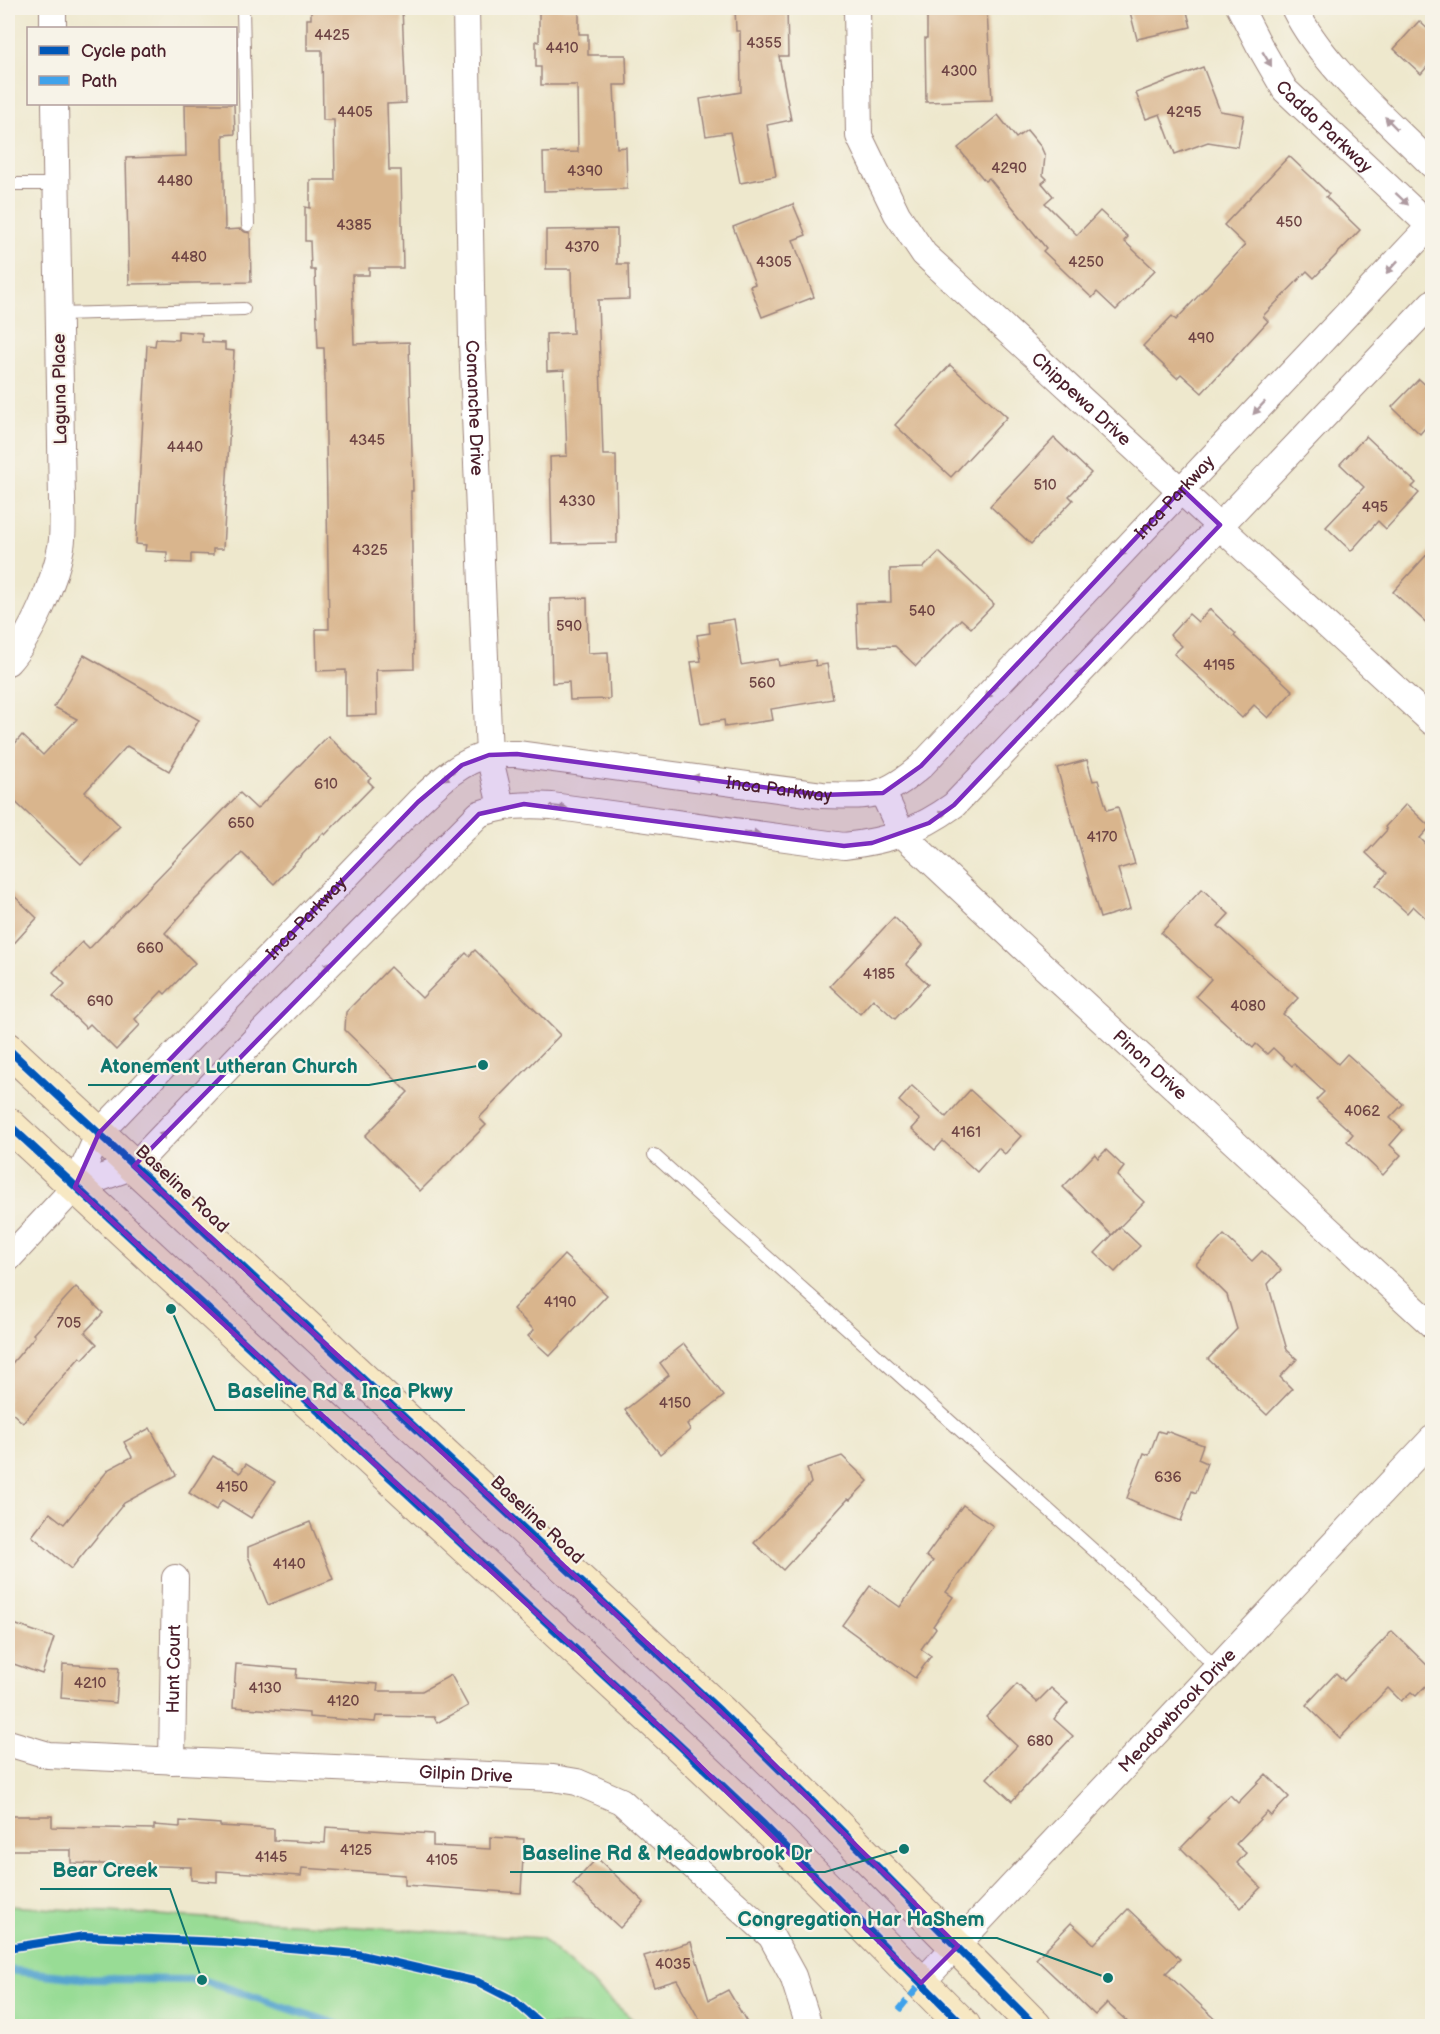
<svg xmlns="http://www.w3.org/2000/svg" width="1440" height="2034" viewBox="0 0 1440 2034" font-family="'Balsamiq Sans',sans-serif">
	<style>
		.green { fill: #98dc95; stroke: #717e60; stroke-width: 1.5 }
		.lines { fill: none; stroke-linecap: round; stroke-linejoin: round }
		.stream { stroke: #56a4cf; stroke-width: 8 }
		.building { fill: #d9b58d }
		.service-casing { stroke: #9c847c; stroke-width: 14 }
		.minor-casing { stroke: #9c847c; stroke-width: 28 }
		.secondary-casing { stroke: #9c847c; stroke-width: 35 }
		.service { stroke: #fff; stroke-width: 12 }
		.minor { stroke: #fff; stroke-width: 26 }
		.secondary { stroke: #f7e8c3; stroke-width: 33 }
		.quiet { stroke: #40a2eb; stroke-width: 6; stroke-dasharray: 12 6; stroke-linecap: butt }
		.cycleway-casing { stroke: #f7f3e8; stroke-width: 11 }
		.cycleway { stroke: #0057b8; stroke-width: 8 }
		.oneway { fill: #ae9aa0 }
		.marked { fill: #7b2cbf; fill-opacity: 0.2; stroke: #7b2cbf; stroke-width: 4.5; stroke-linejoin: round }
		.labels { text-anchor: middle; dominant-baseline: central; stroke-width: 4.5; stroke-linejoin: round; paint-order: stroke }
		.number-label { font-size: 15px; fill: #6e4444 }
		.street-label { font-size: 18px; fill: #4a1f2b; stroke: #f7f3e8 }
		.leader { fill: none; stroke: #0f766e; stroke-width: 2 }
		.callout-dot { fill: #0f766e; stroke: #f7f3e8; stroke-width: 2 }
		.callout-label { font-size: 20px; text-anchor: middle; font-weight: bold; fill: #0f766e; stroke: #f7f3e8; stroke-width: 4.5; stroke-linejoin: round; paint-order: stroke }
	</style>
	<rect width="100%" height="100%" fill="#f7f3e8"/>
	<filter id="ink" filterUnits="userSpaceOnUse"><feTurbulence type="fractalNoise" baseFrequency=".0167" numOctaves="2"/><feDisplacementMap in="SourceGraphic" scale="12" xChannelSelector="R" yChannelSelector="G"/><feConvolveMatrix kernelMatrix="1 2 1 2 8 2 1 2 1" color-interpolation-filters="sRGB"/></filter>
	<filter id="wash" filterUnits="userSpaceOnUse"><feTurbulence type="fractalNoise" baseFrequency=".008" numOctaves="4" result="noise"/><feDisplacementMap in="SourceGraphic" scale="24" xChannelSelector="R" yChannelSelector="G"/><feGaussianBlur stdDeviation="1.35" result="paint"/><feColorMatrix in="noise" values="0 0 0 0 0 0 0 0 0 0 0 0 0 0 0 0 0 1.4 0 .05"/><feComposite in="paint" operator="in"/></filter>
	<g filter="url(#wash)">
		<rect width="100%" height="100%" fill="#eee8cd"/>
		<polygon class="green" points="8,1906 541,1938 633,2020 637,2026 93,2026 8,2022"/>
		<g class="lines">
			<polyline class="stream" points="8,1970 89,1979 202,1980 342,2026"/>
		</g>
		<g id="blocks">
			<g class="building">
				<polygon points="311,8 402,8 406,103 387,104 389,170 401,170 403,268 369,268 369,275 352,275 354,344 409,342 413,491 411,491 414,669 376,670 377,715 346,716 346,670 317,671 316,629 329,629 325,378 324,348 318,348 315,270 311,270 310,241 305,241 305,207 310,208 310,180 335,180 334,120 323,120 322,50 307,50 307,19 311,19"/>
				<polygon points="539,8 579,8 579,34 588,34 588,55 626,55 627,85 614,85 617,148 626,147 627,189 544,191 543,153 578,152 577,85 541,85 541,67 536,67 536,41 539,42"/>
				<polygon points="735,8 787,8 788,56 779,56 791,120 767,125 776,176 740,183 730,132 706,136 700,99 741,92 740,31 736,31"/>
				<polygon points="1129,8 1186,8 1191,27 1137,39"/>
				<polygon points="987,11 992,100 926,102 925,38 927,38 927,13"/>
				<polygon points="1419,21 1432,33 1432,61 1421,74 1394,49"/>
				<polygon points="1203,67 1220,111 1244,115 1238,147 1208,142 1175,154 1160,114 1146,119 1136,93"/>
				<polygon points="185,104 234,104 235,134 223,135 225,230 241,229 245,232 250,233 251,282 129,284 126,158 186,156"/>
				<polygon points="998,115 1016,138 1027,130 1041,147 1045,156 1043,175 1047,179 1042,183 1053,196 1045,203 1077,235 1100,211 1128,237 1124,241 1155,270 1116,310 1097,292 1092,298 1043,251 1046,248 989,178 985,181 958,148"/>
				<polygon points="1289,156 1329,194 1326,197 1360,230 1314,278 1307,271 1263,316 1268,321 1202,393 1181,374 1177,378 1143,346 1172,316 1176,320 1245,245 1224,225"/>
				<polygon points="793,204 806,235 793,240 814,297 762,317 750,286 755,284 733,227"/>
				<polygon points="617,229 617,264 628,264 629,299 598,300 603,455 616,455 617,543 552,544 550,457 567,456 564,370 547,371 546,334 573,333 571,269 546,269 546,230"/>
				<polygon points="178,331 202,333 202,342 225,343 225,350 234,351 223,549 213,549 213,555 191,554 191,563 167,562 167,552 145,551 146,545 136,544 147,345 155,346 156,339 178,340"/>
				<polygon points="950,365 1007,417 951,477 895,425"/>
				<polygon points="1419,379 1432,391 1432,420 1420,434 1392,407"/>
				<polygon points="1366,436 1416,483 1412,487 1419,493 1386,529 1378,521 1351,551 1326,527 1364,487 1340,464"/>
				<polygon points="1054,438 1091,473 1069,496 1073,500 1031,544 990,506"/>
				<polygon points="1432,549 1432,628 1393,592"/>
				<polygon points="939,552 994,604 971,628 961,619 916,666 895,646 858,647 856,603 891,602 890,569 923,568"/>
				<polygon points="587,598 588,653 608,652 610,699 570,700 569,682 552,683 550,599"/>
				<polygon points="1210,609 1236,634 1234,636 1293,691 1268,718 1254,705 1242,718 1174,654 1182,646 1170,635 1189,614 1198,622"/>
				<polygon points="734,619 741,665 778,659 779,666 815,660 816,666 827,664 833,699 771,709 773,720 725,727 724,720 701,724 691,662 701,661 697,635 710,633 709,623"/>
				<polygon points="84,655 199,720 169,771 127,746 85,792 120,826 81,864 8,795 8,752 22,735 43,755 77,719 54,707"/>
				<polygon points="328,736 371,778 368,781 373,786 325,835 323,833 274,884 242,853 193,902 165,933 195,963 165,994 162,991 135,1019 140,1025 116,1050 90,1024 86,1028 53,996 65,984 53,972 82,942 89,949 240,793 257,809"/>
				<polygon points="1087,760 1093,781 1098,780 1107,810 1118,807 1135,864 1118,869 1130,909 1100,918 1057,768"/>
				<polygon points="1406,804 1430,827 1420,838 1432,850 1432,924 1413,906 1407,913 1376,885 1387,873 1366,853 1387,830 1385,827"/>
				<polygon points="1202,889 1229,914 1218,926 1298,998 1283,1014 1338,1064 1347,1054 1403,1104 1390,1118 1403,1130 1390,1145 1401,1155 1383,1175 1347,1141 1353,1134 1316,1100 1324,1092 1294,1064 1292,1066 1273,1048 1267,1054 1256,1044 1253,1048 1196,996 1211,979 1161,933"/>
				<polygon points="8,890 37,918 8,950"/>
				<polygon points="894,917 923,945 906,964 928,984 895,1019 873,999 860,1014 830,986"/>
				<polygon points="475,950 560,1035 479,1118 486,1125 420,1191 365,1136 408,1092 345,1030 346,1012 390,967 422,998 466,953 469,956"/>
				<polygon points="912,1086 946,1117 970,1090 1021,1136 1005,1154 998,1148 977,1172 943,1141 935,1150 912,1129 920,1120 899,1101"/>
				<polygon points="1106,1150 1124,1167 1117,1176 1144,1202 1112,1235 1063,1187 1095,1154 1098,1158"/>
				<polygon points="1120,1227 1140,1246 1115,1272 1095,1253"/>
				<polygon points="1224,1235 1252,1261 1262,1251 1281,1270 1268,1284 1287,1350 1297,1359 1280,1377 1292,1389 1267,1415 1208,1359 1237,1329 1227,1295 1196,1264"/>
				<polygon points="564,1255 607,1295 550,1356 528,1336 534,1330 513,1309"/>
				<polygon points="76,1287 103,1313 85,1332 97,1344 83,1359 80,1357 23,1423 8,1409 8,1368 35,1336 33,1334"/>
				<polygon points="684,1344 724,1396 687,1425 690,1430 660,1454 625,1410 669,1375 660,1363"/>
				<polygon points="150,1428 176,1475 124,1503 71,1569 32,1536 50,1513 64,1524 109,1469 132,1457 124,1442"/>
				<polygon points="1158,1431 1165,1433 1166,1431 1203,1445 1198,1459 1207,1463 1196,1493 1192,1491 1181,1521 1137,1504 1138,1503 1127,1498 1144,1453 1149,1455"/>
				<polygon points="213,1456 240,1473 246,1464 275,1482 251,1518 222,1500 216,1510 189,1493"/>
				<polygon points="842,1456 868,1481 850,1500 848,1499 783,1570 754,1543 811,1483 807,1468"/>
				<polygon points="963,1505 993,1526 946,1592 953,1597 933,1626 936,1628 921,1649 931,1656 915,1678 842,1625 870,1586 900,1607 933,1561 926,1556"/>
				<polygon points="310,1522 333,1579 268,1605 248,1556 248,1547"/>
				<polygon points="8,1622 54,1638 42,1674 8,1662"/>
				<polygon points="1392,1631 1432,1670 1432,1679 1416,1696 1411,1692 1401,1701 1388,1688 1340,1738 1306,1705 1336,1673 1344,1681"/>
				<polygon points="63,1664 119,1668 116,1703 61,1698"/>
				<polygon points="236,1664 297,1669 296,1678 378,1684 377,1691 422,1691 451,1675 468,1706 437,1723 434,1717 376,1716 375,1722 309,1717 309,1713 233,1707"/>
				<polygon points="1017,1684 1037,1702 1051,1688 1068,1703 1054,1719 1073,1736 1012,1801 987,1778 1017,1746 986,1717"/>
				<polygon points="1266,1774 1289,1797 1271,1816 1267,1812 1236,1844 1246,1853 1237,1863 1261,1887 1241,1908 1181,1848 1209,1819 1207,1818 1230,1795 1238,1803"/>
				<polygon points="8,1816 52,1816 52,1827 154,1829 154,1825 180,1827 180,1821 220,1824 220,1826 274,1829 274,1840 325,1843 326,1827 433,1834 433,1846 490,1849 490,1837 524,1839 521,1893 405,1885 405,1875 302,1868 301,1876 217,1871 217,1882 191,1880 191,1867 71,1863 71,1850 8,1850"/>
				<polygon points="597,1858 644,1902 620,1928 573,1884"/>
				<polygon points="1128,1909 1180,1959 1166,1973 1223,2026 1132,2026 1107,2003 1095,2015 1036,1959 1071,1923 1094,1944"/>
				<polygon points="691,1942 709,2000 728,1990 749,2026 703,2026 677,1980 654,1987 644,1956"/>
			</g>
		</g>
	</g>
	<g filter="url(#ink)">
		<use href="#blocks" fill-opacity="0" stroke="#9c847c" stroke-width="1.5"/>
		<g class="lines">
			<g class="service-casing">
				<g id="service">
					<polyline points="243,8 248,225"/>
					<polyline points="8,184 56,184"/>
					<polyline points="59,314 244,309"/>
					<polyline points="654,1155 1159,1609 1217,1669"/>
				</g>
			</g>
			<g class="minor-casing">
				<g id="minor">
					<polyline points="53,8 53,28"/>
					<path id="s1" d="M466,8L472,342L489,755L501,806"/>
					<path id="s2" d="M857,8L859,136L897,214L924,254L1432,722"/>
					<path id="s3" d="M1240,8L1259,45L1285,90L1432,228"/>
					<path d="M1294,8C1324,68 1385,117 1432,165"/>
					<path d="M8,662C31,637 55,581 61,547C64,532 62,515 62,500L55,104"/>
					<path id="s4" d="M883,793L902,834L1041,964L1432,1325"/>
					<path d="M75,1187L134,1166L264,1030L479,814C504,805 526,804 552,806L844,846C888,841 918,831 954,805L1432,303"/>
					<path id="s5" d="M8,1259L75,1187L99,1133L418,802C438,783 460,761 488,755C497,753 508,754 517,754L822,795C870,796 883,799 921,766L1432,224"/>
					<path id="s6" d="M8,1743L48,1755L553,1778L577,1782L621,1801L771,1936L793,1976L809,2026"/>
					<path id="s7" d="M172,1761L175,1578"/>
					<path id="s8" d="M921,1983L1432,1439"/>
				</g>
			</g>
			<g class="secondary-casing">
				<g id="secondary">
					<polyline points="8,1049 720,1711 830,1819 1035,2026"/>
					<polyline points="8,1124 678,1744 764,1825 964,2026"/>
				</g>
			</g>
			<use href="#service" class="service"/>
			<use href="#minor" class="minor"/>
			<use href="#secondary" class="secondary"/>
			<polyline class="quiet" points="899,2010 921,1983"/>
			<g class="cycleway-casing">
				<g id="cycleway">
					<polyline points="8,1049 720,1711 830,1819 1035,2026"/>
					<polyline points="8,1124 678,1744 764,1825 964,2026"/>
					<polyline points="8,1948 84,1936 222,1942 357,1954 478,1982 513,2000 543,2026"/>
				</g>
			</g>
			<use href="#cycleway" class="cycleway"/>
		</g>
		<defs><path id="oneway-solid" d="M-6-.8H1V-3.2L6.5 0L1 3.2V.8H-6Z" transform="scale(1.5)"/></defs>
		<g class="oneway">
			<use href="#oneway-solid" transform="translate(1267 59) rotate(59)"/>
			<use href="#oneway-solid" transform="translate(1391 123) rotate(-135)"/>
			<use href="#oneway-solid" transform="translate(1402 199) rotate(43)"/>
			<use href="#oneway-solid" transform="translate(1392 267) rotate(133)"/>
			<use href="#oneway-solid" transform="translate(1259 408) rotate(133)"/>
			<use href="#oneway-solid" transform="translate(1125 550) rotate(133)"/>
			<use href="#oneway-solid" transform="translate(1077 676) rotate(-47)"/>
			<use href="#oneway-solid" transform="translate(991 692) rotate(133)"/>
			<use href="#oneway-solid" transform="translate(449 775) rotate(144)"/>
			<use href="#oneway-solid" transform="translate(700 778) rotate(-172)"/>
			<use href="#oneway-solid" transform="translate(559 807) rotate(7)"/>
			<use href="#oneway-solid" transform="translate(940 815) rotate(-35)"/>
			<use href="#oneway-solid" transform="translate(752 833) rotate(8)"/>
			<use href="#oneway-solid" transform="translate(325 968) rotate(-45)"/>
			<use href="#oneway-solid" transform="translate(253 973) rotate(134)"/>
			<use href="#oneway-solid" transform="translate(160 1138) rotate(-46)"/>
		</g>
	</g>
	<path class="marked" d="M1182,489L1220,525L954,805L929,823L872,843L844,846L524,804L479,814L134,1166L720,1711L958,1946L921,1983L678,1744L75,1187L99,1133L418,802L462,765L489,755L517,754L822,795L883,793L921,766Z"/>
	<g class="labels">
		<g class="number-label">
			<text x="332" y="35">4425</text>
			<text x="764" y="43">4355</text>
			<text x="562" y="48">4410</text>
			<text x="959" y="71">4300</text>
			<text x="355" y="112">4405</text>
			<text x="1184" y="112">4295</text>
			<text x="1009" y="168">4290</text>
			<text x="585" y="171">4390</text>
			<text x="175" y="181">4480</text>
			<text x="1289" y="222">450</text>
			<text x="354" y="225">4385</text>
			<text x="582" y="247">4370</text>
			<text x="189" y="257">4480</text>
			<text x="774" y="262">4305</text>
			<text x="1086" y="262">4250</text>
			<text x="1201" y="338">490</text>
			<text x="367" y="440">4345</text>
			<text x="185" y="447">4440</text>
			<text x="1045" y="485">510</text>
			<text x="577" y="501">4330</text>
			<text x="1375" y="507">495</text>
			<text x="370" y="550">4325</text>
			<text x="922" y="611">540</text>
			<text x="569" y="626">590</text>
			<text x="1219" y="665">4195</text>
			<text x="762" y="683">560</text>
			<text x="326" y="784">610</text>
			<text x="241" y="823">650</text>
			<text x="1102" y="837">4170</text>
			<text x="150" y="948">660</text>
			<text x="879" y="974">4185</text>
			<text x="100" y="1001">690</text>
			<text x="1248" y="1006">4080</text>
			<text x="1362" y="1111">4062</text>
			<text x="966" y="1132">4161</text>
			<text x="560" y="1302">4190</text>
			<text x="69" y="1323">705</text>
			<text x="675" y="1403">4150</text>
			<text x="1168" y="1477">636</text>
			<text x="232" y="1487">4150</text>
			<text x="289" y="1564">4140</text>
			<text x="90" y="1683">4210</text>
			<text x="265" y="1688">4130</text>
			<text x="343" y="1701">4120</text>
			<text x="1040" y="1741">680</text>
			<text x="356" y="1850">4125</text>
			<text x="271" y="1857">4145</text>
			<text x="442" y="1860">4105</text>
			<text x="673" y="1964">4035</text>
		</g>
		<g class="street-label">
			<text stroke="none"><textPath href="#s3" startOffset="147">Caddo Parkway</textPath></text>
			<text transform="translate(60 389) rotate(-91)">Laguna Place</text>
			<text stroke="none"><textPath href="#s2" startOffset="477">Chippewa Drive</textPath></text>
			<text stroke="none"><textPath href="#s1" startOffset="400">Comanche Drive</textPath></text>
			<text stroke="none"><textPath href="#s5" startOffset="1516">Inca Parkway</textPath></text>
			<text stroke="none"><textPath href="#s5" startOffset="996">Inca Parkway</textPath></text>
			<text stroke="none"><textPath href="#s5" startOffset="456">Inca Parkway</textPath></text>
			<text stroke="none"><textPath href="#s4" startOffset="384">Pinon Drive</textPath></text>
			<text transform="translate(182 1189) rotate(43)">Baseline Road</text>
			<text transform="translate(537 1520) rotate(43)">Baseline Road</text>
			<text stroke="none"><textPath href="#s7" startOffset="92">Hunt Court</textPath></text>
			<text stroke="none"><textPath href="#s8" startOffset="374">Meadowbrook Drive</textPath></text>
			<text stroke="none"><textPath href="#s6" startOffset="460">Gilpin Drive</textPath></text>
		</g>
	</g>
	<path class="leader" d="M483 1065L369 1085H88M171 1309L215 1410H465M904 1849L825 1872H510M202 1980L170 1889H40M1108 1978L997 1938H726"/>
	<g class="callout-dot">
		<circle cx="483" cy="1065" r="6"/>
		<circle cx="171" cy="1309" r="6"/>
		<circle cx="904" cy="1849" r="6"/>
		<circle cx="202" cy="1980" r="6"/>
		<circle cx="1108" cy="1978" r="6"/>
	</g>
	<g class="callout-label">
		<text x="229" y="1073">Atonement Lutheran Church</text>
		<text x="340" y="1398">Baseline Rd &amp; Inca Pkwy</text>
		<text x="667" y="1860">Baseline Rd &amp; Meadowbrook Dr</text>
		<text x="105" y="1877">Bear Creek</text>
		<text x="861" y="1926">Congregation Har HaShem</text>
	</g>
	<rect width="1440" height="2034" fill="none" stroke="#f7f3e8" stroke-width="30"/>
	<rect x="27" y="27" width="210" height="78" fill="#f7f3e8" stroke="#b29e9c" stroke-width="1.5"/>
	<rect x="39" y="46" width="30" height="9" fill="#0057b8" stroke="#b29e9c" stroke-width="1.5"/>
	<text x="81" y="57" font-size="18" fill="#4a1f2b">Cycle path</text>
	<rect x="39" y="76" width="30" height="9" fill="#40a2eb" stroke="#b29e9c" stroke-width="1.5"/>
	<text x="81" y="87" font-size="18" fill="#4a1f2b">Path</text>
</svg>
